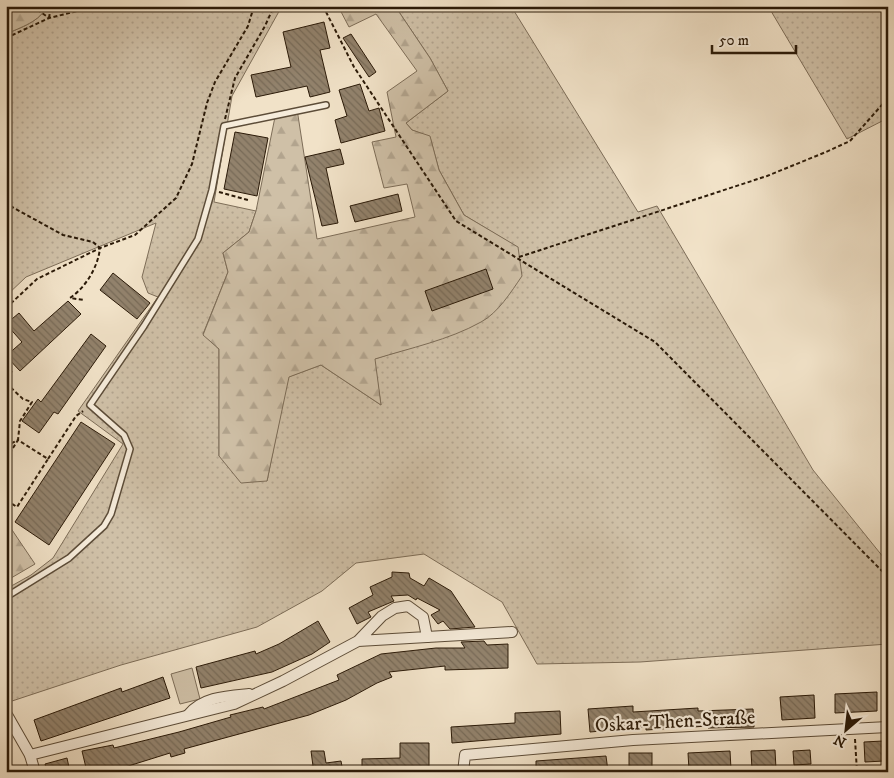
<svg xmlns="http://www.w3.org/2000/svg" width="894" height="778" viewBox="0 0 894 778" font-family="'IM FELL DW Pica',serif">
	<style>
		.grass { fill: url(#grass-dots); stroke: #7d6d58 }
		.forest { fill: url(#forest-firs); stroke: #7d6d58 }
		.park { fill: #cfc0a7; stroke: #7d6d58 }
		.building { fill: url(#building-back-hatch); stroke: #2b1a08 }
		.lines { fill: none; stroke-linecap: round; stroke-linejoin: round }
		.service-casing { stroke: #5c4c38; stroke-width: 8 }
		.minor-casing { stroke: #5c4c38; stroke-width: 12 }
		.path { stroke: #2b1a08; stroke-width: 2; stroke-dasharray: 4 2.5; stroke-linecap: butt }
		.service { stroke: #f6ecdb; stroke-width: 5 }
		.minor { stroke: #f6ecdb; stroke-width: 10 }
		.labels { text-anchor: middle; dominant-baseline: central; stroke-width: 4.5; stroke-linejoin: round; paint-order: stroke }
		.street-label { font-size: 20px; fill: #2b1a08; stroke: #f6ecdb }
	</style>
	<defs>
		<pattern id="grass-dots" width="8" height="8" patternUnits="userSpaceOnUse" patternTransform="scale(1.25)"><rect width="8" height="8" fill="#cfc0a7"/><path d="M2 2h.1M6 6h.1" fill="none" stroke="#b2a48e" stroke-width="1.8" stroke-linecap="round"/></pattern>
		<pattern id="forest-firs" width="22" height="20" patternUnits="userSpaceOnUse" patternTransform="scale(1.25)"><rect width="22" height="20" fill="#cfc0a7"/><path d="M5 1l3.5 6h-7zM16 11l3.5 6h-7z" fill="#b2a48e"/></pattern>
		<pattern id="building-back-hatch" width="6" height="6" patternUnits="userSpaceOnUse" patternTransform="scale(1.25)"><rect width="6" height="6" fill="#92826c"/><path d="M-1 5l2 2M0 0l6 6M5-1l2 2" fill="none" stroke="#776a57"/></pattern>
	</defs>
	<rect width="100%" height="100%" fill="#f1e2c8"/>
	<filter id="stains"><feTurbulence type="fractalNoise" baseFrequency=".004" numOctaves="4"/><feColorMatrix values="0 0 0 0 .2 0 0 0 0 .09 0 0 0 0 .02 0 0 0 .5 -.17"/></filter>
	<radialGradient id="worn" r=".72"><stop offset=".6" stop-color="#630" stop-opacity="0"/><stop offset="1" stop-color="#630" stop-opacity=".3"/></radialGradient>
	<g class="grass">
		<path d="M46,6H282L232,96L214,202L256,211L249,232L223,253L228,272L203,334L219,349V456L267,481L288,377L321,365L381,405L374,359L440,339L517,247L464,215L439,170L430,137L412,130L406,123L448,91L430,58L395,6H511L638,212L657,206L813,470L888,563V644L640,662L537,664L502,602L424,554L356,563L322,591L257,627L121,665L6,703V589L31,575L53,558L123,444L78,411L158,297L148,293L142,277L156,223L26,277L6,296V34C19,28 42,21 46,6Z"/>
		<polygon points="768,6 888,6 888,118 847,139"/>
	</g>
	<g class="forest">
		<path d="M6,6H46C42,21 19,28 6,34Z"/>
		<path d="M338,6H395L430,58L448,91L406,123L412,130L430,136L439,170L464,215L518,247L522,276C511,292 498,313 481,322C449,340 410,348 375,359L381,405L321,365L289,377L267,481L241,483L219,456V349L203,335L228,272L223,253L249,232L256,211L276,112L297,109L317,239L415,217L407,184L384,188L372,142L396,137L387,92L417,71L376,14L349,27Z"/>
		<polygon points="6,521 35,564 6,581"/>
	</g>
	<polygon class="park" points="192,668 200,699 180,704 171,674"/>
	<g class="building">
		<polygon points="324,22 330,48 320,50 330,92 310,97 307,86 256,97 251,75 291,67 283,32"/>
		<polygon points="351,34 376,72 369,77 343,38"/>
		<polygon points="360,84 369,111 379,108 385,131 341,143 335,120 347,116 339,90"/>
		<polygon points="235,132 268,138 257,196 224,189"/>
		<polygon points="340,149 344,164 326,168 338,223 322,226 305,157"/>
		<polygon points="398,194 402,211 355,222 350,206"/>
		<polygon points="486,269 493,289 432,311 425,291"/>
		<polygon points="113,273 150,303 137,319 100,290"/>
		<polygon points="68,301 81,314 20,371 6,356 22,342 6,324 19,313 34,331"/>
		<polygon points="91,334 106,346 58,414 54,412 39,433 22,421 38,399 41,402"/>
		<polygon points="81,422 115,444 49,545 15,522"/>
		<polygon points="392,572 409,573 410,578 424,586 429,578 451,591 475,627 450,629 443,621 438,624 431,615 440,610 417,598 416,600 408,595 391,596 394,601 368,612 371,617 357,624 349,608 373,595 370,587 392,577"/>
		<polygon points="318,621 330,642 312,654 272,672 201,688 196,667 255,651 256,654 279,644"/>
		<polygon points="484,641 487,645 508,644 508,668 445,670 445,666 389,672 392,677 377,683 346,700 309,715 184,749 185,753 171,757 170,753 122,768 104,772 87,772 82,751 113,745 114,748 179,732 231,717 230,715 263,707 264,709 339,680 337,675 381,654 436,648 465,648 461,642"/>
		<polygon points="163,677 170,698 41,741 34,720 121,688 122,692"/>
		<polygon points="877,692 877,711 835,713 835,694"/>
		<polygon points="814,695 815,718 782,720 780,697"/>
		<polygon points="633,706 633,712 698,708 698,711 753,709 754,727 708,728 708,726 646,730 646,727 590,732 588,709"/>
		<polygon points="560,711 561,734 452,743 451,727 515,723 515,713"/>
		<polygon points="883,741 884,761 865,762 864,742"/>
		<polygon points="400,743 429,743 429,771 362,772 362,759 400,758"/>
		<polygon points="775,750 776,769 752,769 751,751"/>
		<polygon points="810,750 811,764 794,765 793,751"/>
		<polygon points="311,751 324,751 326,763 341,761 343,772 305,772 305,767 313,766"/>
		<polygon points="730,751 731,769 689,770 688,753"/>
		<rect x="629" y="753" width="23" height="19"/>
		<polygon points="606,756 608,771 536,772 536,761"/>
		<polygon points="67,758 70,772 47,772 45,764"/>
	</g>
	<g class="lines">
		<g class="service-casing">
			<polyline id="service" points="6,597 69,558 104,526 111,514 130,449 124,435 90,405 144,326 198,239 212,190 224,126 326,105"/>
		</g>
		<g class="minor-casing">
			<g id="minor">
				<polyline points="427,637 512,632"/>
				<polyline points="6,713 30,755 35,772"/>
				<path d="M188,715C202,697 227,696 249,694"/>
				<polyline points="30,755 234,704 283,681 358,641 382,616 395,608 408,606 423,617 427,637 358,641"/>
				<polyline points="463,772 465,755 633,740 888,727"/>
			</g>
		</g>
		<g class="path">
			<polyline points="32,6 49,18"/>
			<polyline points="323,6 354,67 456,221 655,342 888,577"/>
			<polyline points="49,18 51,6"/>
			<polyline points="6,38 49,18 98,6"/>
			<polyline points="225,119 235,78 265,26 274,6"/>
			<polyline points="219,192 248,200"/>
			<polyline points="6,200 12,207"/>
			<path d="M6,213L12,207L63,235L93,242L100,248C98,267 86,287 70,298L84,300"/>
			<polyline points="519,257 767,176 826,152 850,141 888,98"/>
			<polyline points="6,308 37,279 100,248 135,235 176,198 192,164 207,103 215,82 248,26 254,6"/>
			<polyline points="6,378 12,371"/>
			<polyline points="6,383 23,399 32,402 20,421 18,440 6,446"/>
			<polyline points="6,459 18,440 48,459 17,507 6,500"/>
			<polyline points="48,459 76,416 83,411"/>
			<polyline points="6,510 11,503"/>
			<polyline points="855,739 857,772"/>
		</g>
		<use href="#service" class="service"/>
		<use href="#minor" class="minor"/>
	</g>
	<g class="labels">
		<g class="street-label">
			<text transform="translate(675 722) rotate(-3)">Oskar-Then-Straße</text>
		</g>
	</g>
	<rect width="894" height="778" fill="none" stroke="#f1e2c8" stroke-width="25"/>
	<rect x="8" y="8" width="879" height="763" fill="none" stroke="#2b1a08" stroke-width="2.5"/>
	<rect x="12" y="12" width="869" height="753" fill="none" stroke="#2b1a08"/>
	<g transform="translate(846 730) rotate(208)" stroke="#f6ecdb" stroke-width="4" paint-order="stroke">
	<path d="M0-4L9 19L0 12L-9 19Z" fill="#2b1a08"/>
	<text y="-8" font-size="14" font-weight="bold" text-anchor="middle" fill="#2b1a08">N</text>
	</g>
	<path d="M712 45v8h84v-8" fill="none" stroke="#2b1a08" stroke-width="2.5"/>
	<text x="719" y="45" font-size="15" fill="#2b1a08" stroke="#f6ecdb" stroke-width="4" paint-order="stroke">50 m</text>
	<rect width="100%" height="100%" filter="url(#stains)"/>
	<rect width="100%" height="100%" fill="url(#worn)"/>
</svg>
